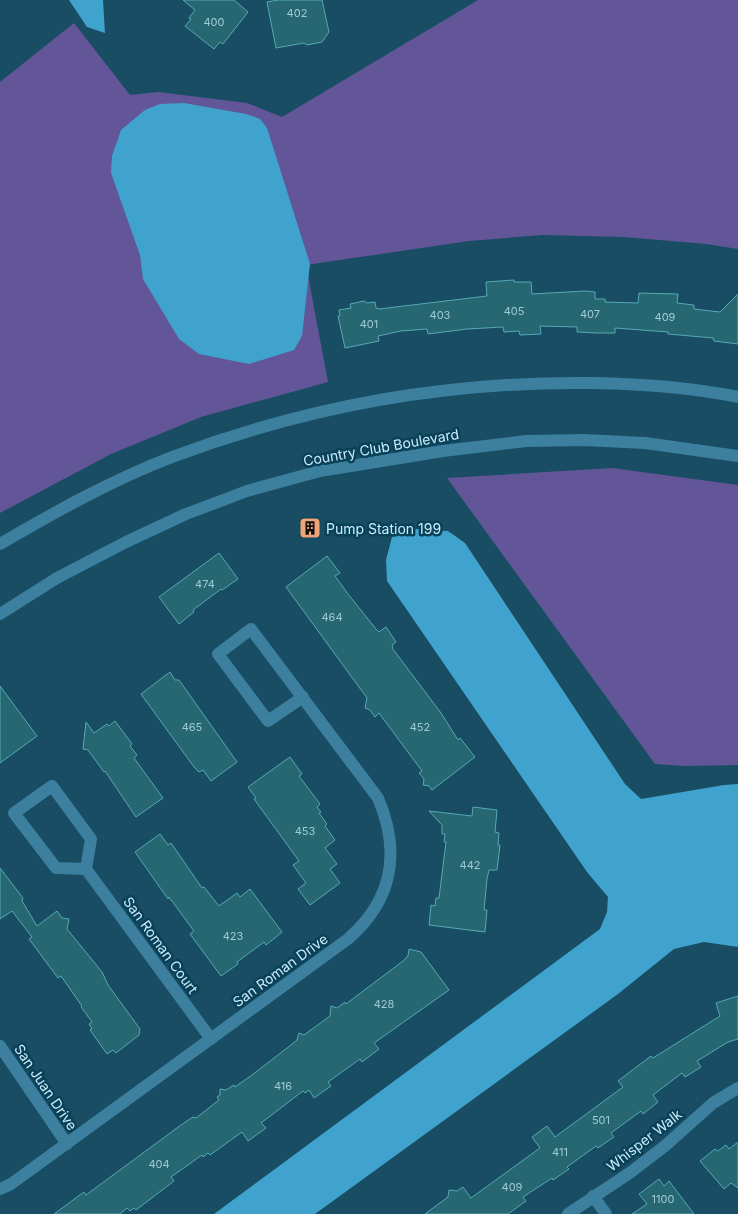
<svg xmlns="http://www.w3.org/2000/svg" width="738" height="1214" viewBox="0 0 738 1214" font-family="Inter,sans-serif">
	<style>
		.green { fill: #625699 }
		.water { fill: #3fa3ce }
		.building { fill: #266771; stroke: #56a9b7 }
		.lines { fill: none; stroke-linecap: round; stroke-linejoin: round }
		.minor { stroke: #3c7f9e; stroke-width: 12 }
		.tertiary { stroke: #3c7f9e; stroke-width: 12 }
		.labels { text-anchor: middle; dominant-baseline: central; stroke-width: 5; stroke-linejoin: round; paint-order: stroke }
		.number-label { font-size: 11px; fill: #a1cad9 }
		.street-label { font-size: 14px; fill: #caebfc; stroke: #094258 }
		.poi-label { font-size: 14px; fill: #caebfc; stroke: #094258; text-anchor: start }
	</style>
	<rect width="100%" height="100%" fill="#184d63"/>
	<g class="green">
		<polygon points="478,0 738,0 738,249 706,244 624,237 542,235 469,241 306,265 328,382 201,417 111,454 0,513 0,82 74,23 130,95 158,92 247,103 282,117"/>
		<polygon points="612,468 738,485 738,765 685,766 655,764 447,478"/>
	</g>
	<g class="water">
		<polygon points="69,0 103,0 105,33 87,27"/>
		<polygon points="184,103 246,114 260,119 267,128 310,264 302,336 294,350 249,364 199,354 179,339 143,279 140,255 111,173 112,156 121,130 145,110 160,104"/>
		<polygon points="416,529 448,531 465,543 625,784 641,799 724,785 738,784 738,947 704,942 674,949 618,994 315,1214 214,1214 600,929 607,912 608,897 587,872 387,581 386,560 392,537"/>
	</g>
	<g class="building">
		<polygon points="183,0 234,0 248,12 223,44 220,42 214,49 185,26 191,19 189,18 195,10"/>
		<polygon points="278,0 322,0 329,32 322,42 307,45 304,43 276,48 267,2"/>
		<polygon points="514,280 514,282 531,282 532,294 585,291 595,292 595,299 605,299 605,302 638,303 639,293 678,294 677,303 694,305 694,309 720,312 738,294 738,344 714,341 713,338 668,334 668,332 615,328 615,333 597,333 577,332 577,327 540,326 541,334 520,335 519,331 504,332 503,327 467,329 428,334 427,329 401,331 378,336 379,341 345,348 338,316 340,316 339,310 351,308 350,304 364,301 367,303 375,302 376,308 379,309 487,296 486,282"/>
		<polygon points="219,553 238,579 222,590 221,589 193,610 194,612 179,624 159,597"/>
		<polygon points="327,556 340,573 335,576 348,594 376,629 379,632 386,627 396,642 392,645 393,647 392,648 441,713 458,740 460,738 475,757 432,790 429,786 423,785 424,779 419,773 422,771 379,713 375,717 370,710 365,708 367,698 286,587"/>
		<polygon points="170,672 175,680 179,680 237,762 211,781 203,770 199,772 194,767 141,694"/>
		<polygon points="0,686 37,736 0,763"/>
		<polygon points="115,721 132,744 130,746 137,755 134,758 163,798 136,817 105,771 104,772 88,750 83,749 86,722 94,733 107,724 109,726"/>
		<polygon points="290,757 302,774 299,776 320,804 317,807 321,812 319,813 327,824 325,826 335,840 325,848 337,864 330,869 340,883 310,905 298,889 306,883 293,865 299,861 254,799 256,798 248,787"/>
		<polygon points="473,807 497,810 495,832 499,833 498,845 500,845 497,870 489,870 487,879 484,910 487,910 485,932 429,925 431,905 435,906 436,898 439,898 446,842 444,842 445,834 442,834 442,825 429,811 472,816"/>
		<polygon points="160,834 168,845 171,843 202,888 204,887 219,906 237,893 240,897 250,889 282,932 266,945 264,942 237,962 238,964 221,976 190,934 194,931 169,897 168,899 135,852"/>
		<polygon points="0,868 23,898 22,901 37,926 57,911 62,918 69,919 67,929 102,972 108,985 140,1029 139,1035 116,1053 113,1050 107,1054 90,1030 92,1029 89,1024 92,1022 81,1007 82,1006 61,976 58,978 29,939 32,937 12,911 0,919"/>
		<polygon points="409,949 421,952 449,990 374,1043 379,1049 362,1062 360,1059 328,1082 331,1086 314,1098 309,1090 305,1093 303,1091 261,1123 266,1128 248,1141 242,1132 210,1155 208,1153 203,1157 202,1155 171,1177 174,1181 136,1210 134,1208 130,1211 127,1208 120,1214 54,1214 84,1192 86,1195 181,1125 193,1117 196,1118 219,1100 217,1097 220,1095 220,1089 226,1090 234,1085 235,1087 252,1075 291,1045 297,1040 299,1033 304,1035 330,1016 331,1006 337,1008 345,1002 346,1004 403,961 408,956"/>
		<polygon points="738,996 738,1039 728,1042 697,1061 701,1067 685,1077 682,1073 653,1095 658,1102 643,1114 641,1111 611,1133 614,1137 598,1148 596,1146 567,1167 569,1169 553,1180 552,1178 523,1197 526,1201 508,1214 425,1214 448,1197 449,1190 457,1191 463,1187 471,1198 540,1148 532,1137 547,1126 555,1137 623,1087 618,1081 651,1056 653,1058 720,1016 716,1003"/>
		<polygon points="738,1142 738,1188 731,1183 724,1189 700,1161 715,1149 718,1151 726,1145 729,1149"/>
		<polygon points="659,1179 664,1186 669,1181 694,1214 632,1214 647,1204 639,1194"/>
	</g>
	<g class="lines">
		<g class="minor">
			<polyline points="86,869 56,868 14,813 52,786 91,839 86,869 211,1039"/>
			<polyline points="0,1046 67,1144"/>
			<path d="M0,1189L11,1184L348,939C393,900 401,852 378,798L251,629L218,654L268,721L303,697"/>
			<polyline points="593,1196 606,1214"/>
			<polyline points="568,1214 631,1172 666,1145 713,1103 738,1088"/>
		</g>
		<g class="tertiary">
			<path d="M0,544C55,512 112,480 172,457C308,406 446,381 592,383C641,384 690,387 738,397"/>
			<polyline points="0,614 57,578 126,542 186,514 247,491 320,471 443,451 526,441 584,440 645,443 738,456"/>
		</g>
	</g>
	<defs>
		<g id="building-square" transform="scale(1.125)"><rect x="-9" y="-9" width="18" height="18" rx="4" fill="#efa378" stroke="#094258"/><path d="M-4-6H4V6H1V3H-1V6H-4ZM-2.5-4.3h1.7v1.8h-1.7ZM.8-4.3h1.7v1.8H.8ZM-2.5-1h1.7V.8h-1.7ZM.8-1h1.7V.8H.8Z" fill="#111"/></g>
	</defs>
	<g fill-rule="evenodd">
		<use href="#building-square" x="310" y="528"/>
	</g>
	<g class="labels">
		<g class="number-label">
			<text x="297" y="13">402</text>
			<text x="214" y="22">400</text>
			<text x="514" y="311">405</text>
			<text x="590" y="314">407</text>
			<text x="440" y="315">403</text>
			<text x="665" y="317">409</text>
			<text x="369" y="324">401</text>
			<text x="205" y="584">474</text>
			<text x="332" y="617">464</text>
			<text x="192" y="727">465</text>
			<text x="420" y="727">452</text>
			<text x="305" y="831">453</text>
			<text x="470" y="865">442</text>
			<text x="233" y="936">423</text>
			<text x="384" y="1004">428</text>
			<text x="283" y="1086">416</text>
			<text x="601" y="1120">501</text>
			<text x="560" y="1152">411</text>
			<text x="159" y="1164">404</text>
			<text x="512" y="1187">409</text>
			<text x="663" y="1199">1100</text>
		</g>
		<g class="street-label">
			<text transform="translate(381 447) rotate(-10)">Country Club Boulevard</text>
			<text transform="translate(161 945) rotate(54)">San Roman Court</text>
			<text transform="translate(280 970) rotate(-36)">San Roman Drive</text>
			<text transform="translate(46 1087) rotate(56)">San Juan Drive</text>
			<text transform="translate(644 1140) rotate(-38)">Whisper Walk</text>
		</g>
		<g class="poi-label">
			<text x="326" y="528">Pump Station 199</text>
		</g>
	</g>
</svg>
